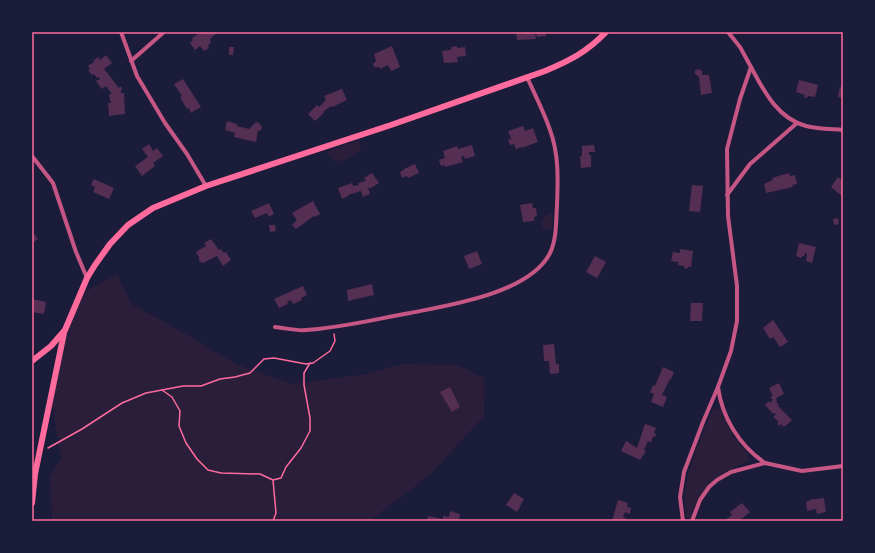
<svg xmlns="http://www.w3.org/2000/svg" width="875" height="553" viewBox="0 0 875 553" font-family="'PT Sans Narrow',sans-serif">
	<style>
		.green { fill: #2a1e3b }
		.building { fill: #542f53 }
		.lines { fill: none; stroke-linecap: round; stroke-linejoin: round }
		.path { stroke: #ff6b9d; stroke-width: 1.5 }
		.minor { stroke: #c65784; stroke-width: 4 }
		.secondary { stroke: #ff6b9d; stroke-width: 6 }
		.neatline { fill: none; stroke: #ff6b9d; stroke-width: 1.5 }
	</style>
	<rect width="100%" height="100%" fill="#1b1b3a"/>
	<g class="green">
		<path d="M360,140C360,142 361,147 360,150C358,152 354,154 352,156C341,162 335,165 327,153L328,151Z"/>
		<path d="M553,213L552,229H543L541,222C543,216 547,214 553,213Z"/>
		<polygon points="117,274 132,305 167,323 236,364 292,384 366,374 402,364 458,365 485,378 484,416 430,475 369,521 52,521 50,477 61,458 50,390 77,296"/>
		<path d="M719,408L734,437L748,454L749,461C715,476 703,482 690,518L688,519C675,492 702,435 713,409Z"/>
	</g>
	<g class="building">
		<polygon points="201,32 218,32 210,39 211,43 208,45 209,48 204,51 200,46 195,50 190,43 193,40 192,38"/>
		<polygon points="516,32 535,32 536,39 517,40"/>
		<polygon points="536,32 546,32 546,36 537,37"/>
		<polygon points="392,46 400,67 391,71 388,65 380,69 379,67 374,67 373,64 376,61 374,54"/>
		<polygon points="457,46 457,48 465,47 466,56 457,57 458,62 444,63 442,51 451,50 451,47"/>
		<polygon points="229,47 234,47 233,55 229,55"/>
		<polygon points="106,55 112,63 104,69 119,88 120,86 122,88 121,91 121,93 124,93 125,114 109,116 108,103 111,103 111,101 110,101 109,94 112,94 106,86 102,89 96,81 100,79 99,77 97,78 94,74 92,75 88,70 90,69 88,66 94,62 93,61 98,57 100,60"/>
		<polygon points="699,69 702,71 702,75 709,75 712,93 701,95 699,77 695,74 695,70"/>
		<polygon points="183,79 201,107 191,113 189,108 187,109 180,97 182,96 174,84"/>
		<polygon points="799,80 818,85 815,97 808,96 807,98 804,97 805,95 796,92"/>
		<polygon points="840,87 843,88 843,98 838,97"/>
		<polygon points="342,89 347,100 332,107 331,106 323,112 324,113 315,121 308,114 317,105 319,107 326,100 324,96"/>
		<polygon points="227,121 237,124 237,126 249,129 256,122 259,123 262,127 261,130 258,131 256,142 234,137 235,133 225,130"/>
		<polygon points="523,126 525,131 533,128 538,142 521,148 521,147 516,149 514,144 510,145 508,140 511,139 508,131"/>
		<polygon points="149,144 153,151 157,148 163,156 153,163 155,166 142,176 135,166 148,157 142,149"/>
		<polygon points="472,145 475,156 465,159 464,156 461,157 463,162 445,167 444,165 441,166 439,160 445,158 443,151 457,146 458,149"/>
		<polygon points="594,145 595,152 589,152 589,155 591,155 591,167 581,168 580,156 582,156 582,146"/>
		<polygon points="415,164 419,173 408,178 407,176 402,178 400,172 404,170 404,169"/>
		<polygon points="372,173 379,183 371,188 368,188 370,194 363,197 361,191 348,195 348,196 342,199 338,188 352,183 353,186 359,185 358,183 366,181 364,178"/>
		<polygon points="789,173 790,176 795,175 797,184 792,185 793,187 766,193 764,184 773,180 772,178"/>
		<polygon points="838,177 843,181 843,197 831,187"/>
		<polygon points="94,179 114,188 109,199 93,192 95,187 91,185"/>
		<polygon points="692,185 703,186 700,212 689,211"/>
		<polygon points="313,201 320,214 315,217 314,216 296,229 292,225 297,220 292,213"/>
		<polygon points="269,203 274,214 269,217 267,213 255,218 251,211"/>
		<polygon points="532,203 533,208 536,208 537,216 534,217 534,221 523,222 520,205"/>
		<polygon points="838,218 839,224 834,225 833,219"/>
		<polygon points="269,225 275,225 276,231 270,232"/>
		<polygon points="32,231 38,239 32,243"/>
		<polygon points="211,239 219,250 221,249 224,253 226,252 231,260 223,266 217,256 203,263 199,261 199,257 196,252 206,246 204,243"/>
		<polygon points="799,243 816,247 812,263 806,261 807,254 805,253 804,256 802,256 801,258 796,256"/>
		<polygon points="680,249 693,251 691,267 688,267 687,269 684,268 684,266 678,265 678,262 671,261 673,252 680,253"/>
		<polygon points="477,251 482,264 469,269 464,256"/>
		<polygon points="595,256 606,262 597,278 586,272"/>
		<polygon points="372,284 374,295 348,301 347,290"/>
		<polygon points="303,286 307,295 301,298 302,300 293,304 291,300 287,302 288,304 279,308 274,299"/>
		<polygon points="32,299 46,302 44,314 32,312"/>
		<polygon points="691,303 703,303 702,321 690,321"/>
		<polygon points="773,320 788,342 780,347 773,337 770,339 763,328"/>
		<polygon points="554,344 556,364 559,364 559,373 550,374 549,361 544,361 543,345"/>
		<polygon points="663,367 674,372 671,379 670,379 662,395 667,397 663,407 651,402 654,394 650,392 653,385 655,386"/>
		<polygon points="779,383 784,394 776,398 777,401 776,402 779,405 778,406 792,420 784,427 781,424 779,426 777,423 779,422 773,417 776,414 774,413 773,414 765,405 769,401 770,403 773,400 770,397 773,396 769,388"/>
		<polygon points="450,387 460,407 452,412 440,392"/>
		<polygon points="645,424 656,428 654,433 656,434 655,437 653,436 651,443 648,441 644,450 646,451 640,460 621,451 626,441 637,448"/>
		<polygon points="514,493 524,499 517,512 506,505"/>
		<polygon points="824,498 826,512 817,514 816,509 807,511 806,502 810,501 809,500"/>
		<polygon points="618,500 628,503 627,507 631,508 630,514 625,512 623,517 626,518 625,521 612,521"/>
		<polygon points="742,503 750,512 739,521 724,521 732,515 730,512"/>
		<polygon points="450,511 460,514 459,521 427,521 428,516 443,519 443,516 449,517"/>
	</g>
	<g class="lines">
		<g class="path">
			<polyline points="162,390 172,397 180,411 179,426 186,443 197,459 208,470 221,473 260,474 273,480 281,478 286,467 301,448 310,431 310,418 304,385 304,373 310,363"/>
			<polyline points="48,448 82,429 122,403 146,393 183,386 201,386 220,379 235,377 250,373 264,359 274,358 306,364 313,363 330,351 335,341 334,334"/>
			<polyline points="273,480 276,513 273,521"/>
		</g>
		<g class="minor">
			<polyline points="121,32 137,76 165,123 187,154 206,186"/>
			<polyline points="131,61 164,32"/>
			<path d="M751,67C764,91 777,118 806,126C818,129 831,129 843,130"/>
			<polyline points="32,156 53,183 76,252 87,278"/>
			<polyline points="727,195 750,164 797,123"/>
			<path d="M275,327C285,328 296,331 306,330C341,328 376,319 410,313C450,305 530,293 550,253C557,239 556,219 557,205C558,180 559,154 550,130C544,112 535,95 527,77"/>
			<path d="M718,387C722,418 740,446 765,463"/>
			<polyline points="683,521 680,497 684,472 703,422 718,387 731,351 737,321 737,286 728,216 727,149 740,99 751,67 740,47 728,32"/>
			<polyline points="692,521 700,500 709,487 717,480 731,472 765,463 802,471 843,466"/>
		</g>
		<g class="secondary">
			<path d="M32,361L51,346L65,330L87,278L95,265L110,244L128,225L153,208L206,186L391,125L545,71C569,61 587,52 606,32"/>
			<polyline points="32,503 35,474 64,333"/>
		</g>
	</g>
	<rect width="875" height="553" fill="none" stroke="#1b1b3a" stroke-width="66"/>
	<rect x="33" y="33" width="809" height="487" class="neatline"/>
</svg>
